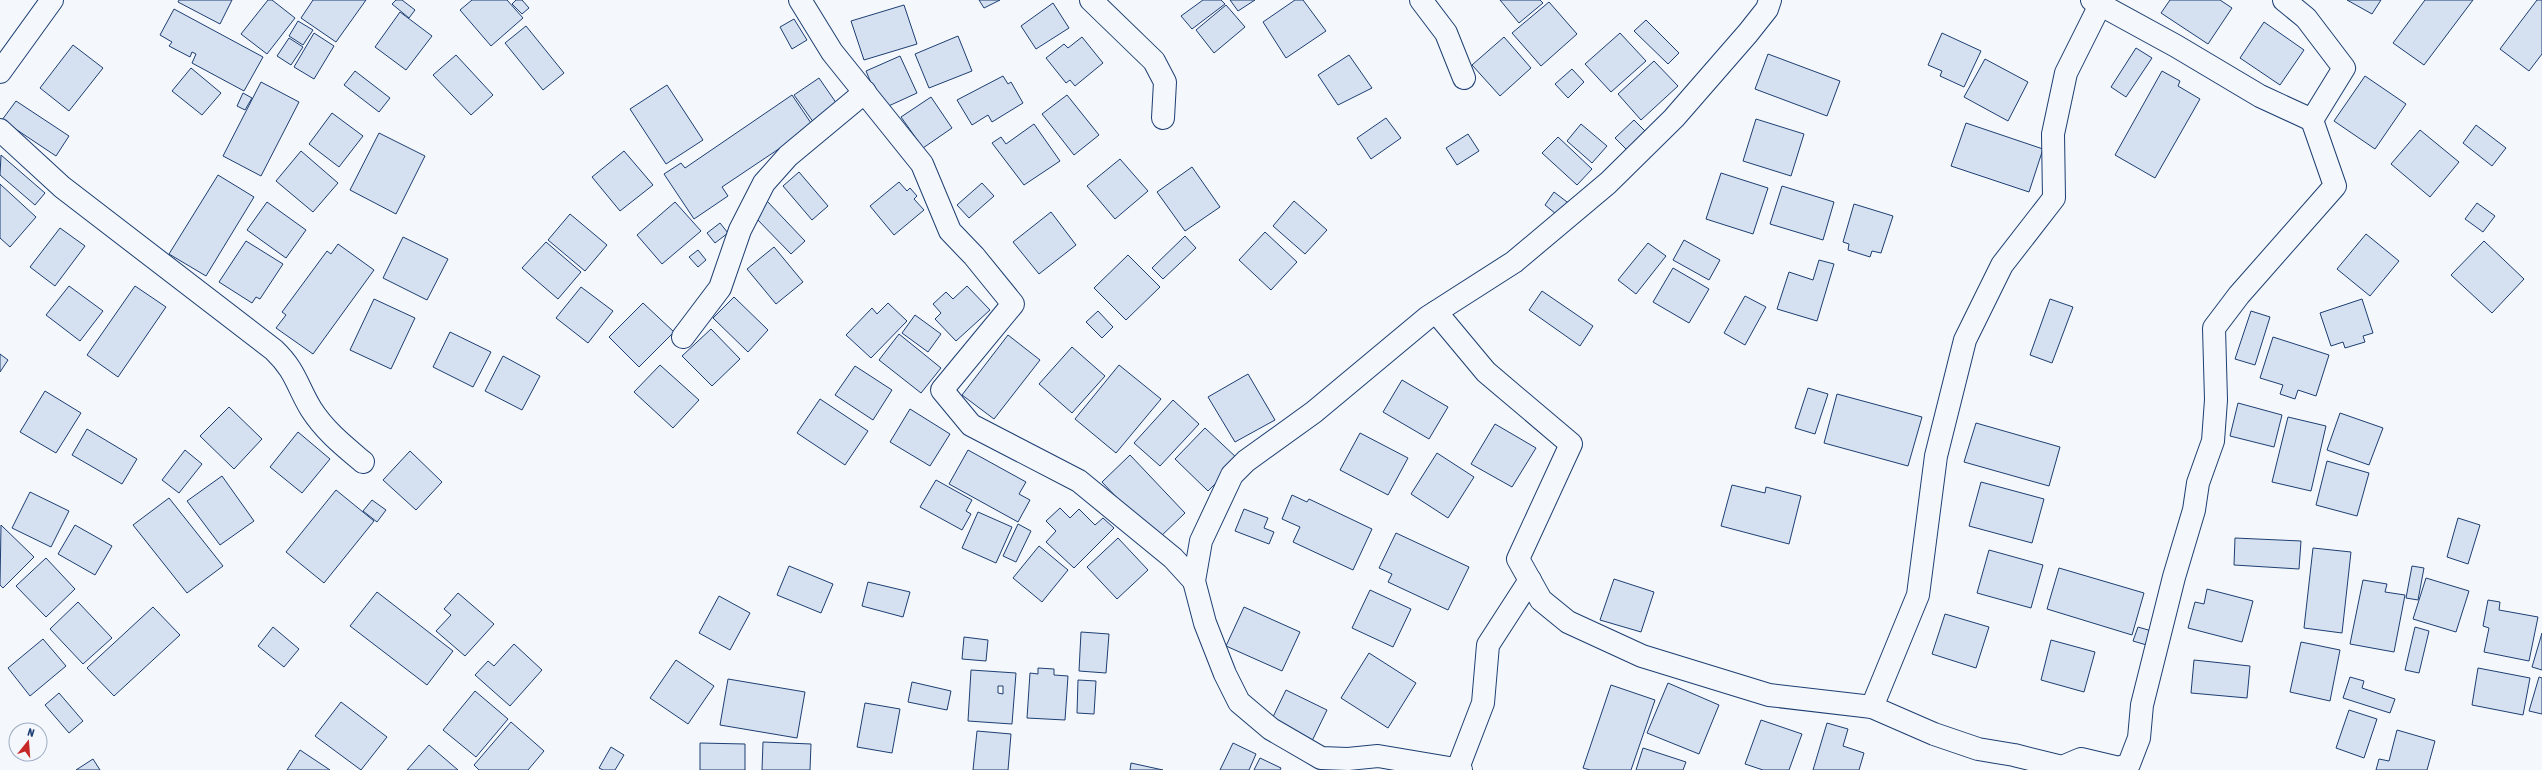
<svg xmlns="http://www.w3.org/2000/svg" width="2542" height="770" viewBox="0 0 2542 770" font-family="'Asap Condensed',sans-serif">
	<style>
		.building { fill: #d5e0f0; stroke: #1d3f73; fill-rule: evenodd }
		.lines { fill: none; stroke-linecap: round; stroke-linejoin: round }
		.minor-casing { stroke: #1d3f73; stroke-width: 24 }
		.minor { stroke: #f4f7fb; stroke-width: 22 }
	</style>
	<rect width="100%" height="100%" fill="#f4f7fb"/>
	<g class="building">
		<polygon points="179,0 232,0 220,24 178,2"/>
		<polygon points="268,0 272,0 295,18 267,54 241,34"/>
		<polygon points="313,0 366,0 336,42 301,18"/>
		<polygon points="396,0 402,0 415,10 409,18 392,4"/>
		<polygon points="472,0 507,0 523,18 491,46 460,10"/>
		<polygon points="516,0 522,0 529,8 522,14 512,4"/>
		<polygon points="979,0 1000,0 984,8"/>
		<polygon points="1203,0 1221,0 1225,4 1192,29 1181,16"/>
		<polygon points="1230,0 1255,0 1238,11"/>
		<polygon points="1295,0 1303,0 1326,31 1286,58 1263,22"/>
		<polygon points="1500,0 1540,0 1543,3 1519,23"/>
		<polygon points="2170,0 2220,0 2232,8 2208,44 2161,13"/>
		<polygon points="2347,0 2381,0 2372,14"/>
		<polygon points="2425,0 2473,0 2424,65 2393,43"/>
		<polygon points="2537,0 2542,0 2542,54 2529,71 2500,49"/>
		<polygon points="1549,2 1577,34 1541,66 1512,33"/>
		<polygon points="1053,3 1069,28 1036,49 1021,26"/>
		<polygon points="904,5 917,44 864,60 851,21"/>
		<polygon points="1226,5 1245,27 1214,53 1196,30"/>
		<polygon points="174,9 263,57 244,91 192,63 196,54 192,52 190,57 169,46 172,42 160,35"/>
		<polygon points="400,12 432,36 406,70 375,47"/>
		<polygon points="794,19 807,40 792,49 780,27"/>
		<polygon points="1646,20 1679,53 1668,64 1634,31"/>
		<polygon points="298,21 313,30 303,45 289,36"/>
		<polygon points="2264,22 2304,50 2280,85 2240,58"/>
		<polygon points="526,26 564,73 543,90 505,43"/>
		<polygon points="314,33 334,46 314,79 294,67"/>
		<polygon points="1620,33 1646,61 1611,92 1585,64"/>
		<polygon points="1942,33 1981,51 1964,87 1940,76 1942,71 1928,65"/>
		<polygon points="958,36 972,71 929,88 915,54"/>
		<polygon points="1082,37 1103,63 1075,86 1070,80 1066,83 1046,58 1064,44 1068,48"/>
		<polygon points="1504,37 1531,68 1500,96 1472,65"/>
		<polygon points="289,38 303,47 291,65 277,56"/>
		<polygon points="73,45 103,68 69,111 40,88"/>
		<polygon points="2136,48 2152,58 2126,97 2111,87"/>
		<polygon points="1768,54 1840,81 1827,116 1755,89"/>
		<polygon points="456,55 493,95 471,115 433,75"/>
		<polygon points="1349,55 1372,88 1338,105 1318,75"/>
		<polygon points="900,56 917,93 882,109 866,71"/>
		<polygon points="1985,59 2028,82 2008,121 1964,97"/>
		<polygon points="1654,61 1678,86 1641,120 1618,94"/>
		<polygon points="191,68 221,93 202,115 172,91"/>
		<polygon points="1572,69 1584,82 1568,98 1555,84"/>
		<polygon points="355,71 390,98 379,112 344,85"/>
		<polygon points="2162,71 2180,81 2178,86 2200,99 2155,178 2115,155"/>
		<polygon points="1003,76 1008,84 1011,82 1023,103 992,122 988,115 972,125 957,100"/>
		<polygon points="2365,76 2406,104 2375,149 2334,121"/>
		<polygon points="819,78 839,107 814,123 794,95"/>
		<polygon points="261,82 299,102 261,176 223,156"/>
		<polygon points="667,85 703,140 666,164 630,109"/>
		<polygon points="243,93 252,98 245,110 237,106"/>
		<polygon points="792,95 813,126 722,187 728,196 694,219 664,174 681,163 685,168"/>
		<polygon points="1067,95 1099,135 1074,155 1042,114"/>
		<polygon points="931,97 952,128 923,148 901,117"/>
		<polygon points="16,101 69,136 56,156 2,120"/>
		<polygon points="332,113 363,136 339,167 309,144"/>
		<polygon points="1386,118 1401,138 1371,159 1357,138"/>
		<polygon points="1756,119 1804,134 1791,176 1743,161"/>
		<polygon points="1634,120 1645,131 1627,150 1615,138"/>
		<polygon points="1966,123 2043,149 2029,192 1951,166"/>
		<polygon points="1034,124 1060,161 1024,185 992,143 1001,137 1006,144"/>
		<polygon points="1581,124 1607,146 1592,163 1567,141"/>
		<polygon points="2476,125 2506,148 2492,166 2463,143"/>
		<polygon points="2420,130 2459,162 2430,197 2391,164"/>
		<polygon points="379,133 425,156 396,214 350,190"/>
		<polygon points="1468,134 1479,151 1457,165 1446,148"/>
		<polygon points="1558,137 1592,169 1577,185 1542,153"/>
		<polygon points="301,151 338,183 313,212 276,181"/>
		<polygon points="624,151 653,185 620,211 592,177"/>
		<polygon points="1,155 45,193 35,205 0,175"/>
		<polygon points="1120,159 1148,191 1115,219 1087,186"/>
		<polygon points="1192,167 1220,207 1185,231 1157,192"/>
		<polygon points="799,172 828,206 812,220 783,186"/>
		<polygon points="1721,173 1768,188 1753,234 1706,219"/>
		<polygon points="218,175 254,197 206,276 169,254"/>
		<polygon points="899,182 907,191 910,188 917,196 914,199 924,210 894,235 870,206"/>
		<polygon points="982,183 994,196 969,218 957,205"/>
		<polygon points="0,184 36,217 10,247 0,238"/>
		<polygon points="1782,186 1834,202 1823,240 1770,224"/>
		<polygon points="1554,192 1571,205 1561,218 1545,205"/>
		<polygon points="766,200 805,241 791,254 752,214"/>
		<polygon points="1294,201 1327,230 1305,254 1273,226"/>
		<polygon points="267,202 306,230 286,258 247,230"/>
		<polygon points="675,202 701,231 662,264 637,235"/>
		<polygon points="2477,203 2495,216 2483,232 2465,219"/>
		<polygon points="1854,204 1893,216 1881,253 1872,251 1870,257 1848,250 1849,244 1843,242"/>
		<polygon points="1051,212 1076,245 1039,274 1013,242"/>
		<polygon points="570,214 607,245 585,271 548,240"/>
		<polygon points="720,223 728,233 715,243 707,233"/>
		<polygon points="60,228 85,246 55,286 30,267"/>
		<polygon points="1265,232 1297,262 1271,290 1239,260"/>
		<polygon points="2366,234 2399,261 2370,296 2337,269"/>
		<polygon points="1185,236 1196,248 1163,279 1152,268"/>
		<polygon points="403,237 448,259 427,300 383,278"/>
		<polygon points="1684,240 1720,260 1709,280 1673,260"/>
		<polygon points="246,241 283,264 260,299 256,297 252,303 219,282"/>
		<polygon points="2484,241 2524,279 2492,313 2451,275"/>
		<polygon points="546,242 581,272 558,299 522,268"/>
		<polygon points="1648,243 1666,256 1636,294 1618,280"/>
		<polygon points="338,244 374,270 313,354 276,328 286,315 282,312 327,251 331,254"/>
		<polygon points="774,247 803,282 776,304 747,269"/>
		<polygon points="698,250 706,260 698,267 689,257"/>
		<polygon points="1128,255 1160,287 1126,320 1094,288"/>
		<polygon points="1819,260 1834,264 1817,321 1777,309 1789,272 1813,280"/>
		<polygon points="1673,268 1709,289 1689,323 1653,302"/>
		<polygon points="69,286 103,311 80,341 46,315"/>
		<polygon points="135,286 166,307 118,377 87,355"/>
		<polygon points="967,286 990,310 956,341 935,319 941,313 933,304 946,292 953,299"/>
		<polygon points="581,287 613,311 588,343 556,318"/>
		<polygon points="1542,291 1593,326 1580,346 1529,310"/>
		<polygon points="1745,296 1766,307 1745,345 1724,333"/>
		<polygon points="734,297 768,330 748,352 713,318"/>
		<polygon points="374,299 415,318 391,369 350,350"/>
		<polygon points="2050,299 2073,307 2052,363 2030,355"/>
		<polygon points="2362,299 2373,333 2363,336 2365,342 2345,348 2343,342 2331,346 2320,313"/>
		<polygon points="643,303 674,332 639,367 609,337"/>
		<polygon points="888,303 907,321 871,358 846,335 872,308 877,314"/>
		<polygon points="1098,311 1113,327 1102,338 1086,322"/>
		<polygon points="2251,311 2270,317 2255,365 2235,359"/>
		<polygon points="915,315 941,334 928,352 902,333"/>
		<polygon points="711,329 740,359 712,386 682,356"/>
		<polygon points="450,332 491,352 473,387 433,367"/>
		<polygon points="899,334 941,368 921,393 879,360"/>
		<polygon points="1008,335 1040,360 994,419 962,395"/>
		<polygon points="2273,337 2329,355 2316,396 2298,390 2295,399 2280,394 2283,385 2260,378"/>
		<polygon points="1072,347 1105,376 1072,413 1039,384"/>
		<polygon points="0,354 8,360 0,372"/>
		<polygon points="503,356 540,376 522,410 485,391"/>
		<polygon points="660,365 699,400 673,428 634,392"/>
		<polygon points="1119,365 1161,399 1116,453 1075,419"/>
		<polygon points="855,366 892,390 873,420 835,395"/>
		<polygon points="1248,374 1275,420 1235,442 1208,397"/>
		<polygon points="1402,380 1448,407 1429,439 1383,412"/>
		<polygon points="1808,388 1828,394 1815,434 1795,428"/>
		<polygon points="45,391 81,413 56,453 20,432"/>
		<polygon points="1837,394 1922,417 1908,466 1824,443"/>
		<polygon points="820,399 868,431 845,465 797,433"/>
		<polygon points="1173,400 1199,424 1160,466 1134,443"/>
		<polygon points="2238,403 2282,415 2274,447 2230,436"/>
		<polygon points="229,407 262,439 234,469 200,436"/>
		<polygon points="910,409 950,434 930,466 890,442"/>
		<polygon points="2340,413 2383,428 2369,465 2327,450"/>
		<polygon points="2288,417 2326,426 2311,491 2272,482"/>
		<polygon points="1976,423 2060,447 2049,486 1964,462"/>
		<polygon points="1495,424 1536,448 1512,487 1471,464"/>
		<polygon points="1205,428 1239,460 1208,491 1175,459"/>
		<polygon points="87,429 137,459 122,484 72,455"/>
		<polygon points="298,432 330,459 302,493 270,467"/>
		<polygon points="1360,433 1408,458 1388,495 1340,470"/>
		<polygon points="185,450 202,464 179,493 162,480"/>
		<polygon points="968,450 1026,482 1019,494 1030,500 1018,522 949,484"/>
		<polygon points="410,451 442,482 416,510 383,480"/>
		<polygon points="1437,453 1474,477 1448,518 1411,494"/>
		<polygon points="1130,455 1185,513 1157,540 1102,482"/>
		<polygon points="2327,461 2369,473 2357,516 2316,505"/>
		<polygon points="222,476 254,521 220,545 187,501"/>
		<polygon points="936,480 972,500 966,511 971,514 962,530 920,507"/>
		<polygon points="1981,482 2044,499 2032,543 1969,526"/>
		<polygon points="1732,485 1765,493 1766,487 1801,496 1789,544 1721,526"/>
		<polygon points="336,490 374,521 324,583 286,552"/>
		<polygon points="30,492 69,511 51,547 12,528"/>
		<polygon points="1292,495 1307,502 1309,499 1372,529 1353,570 1293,542 1300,527 1282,519"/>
		<polygon points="169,498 223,566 187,593 133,525"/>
		<polygon points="372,500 386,510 377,522 363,511"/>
		<polygon points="1060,508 1070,518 1079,509 1095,525 1103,518 1114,528 1074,568 1046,542 1056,531 1046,521"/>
		<polygon points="1244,509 1268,518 1264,528 1274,532 1269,544 1235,531"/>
		<polygon points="978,512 1012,527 996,563 962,548"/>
		<polygon points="2458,518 2480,525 2468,564 2447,557"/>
		<polygon points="1018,524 1031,531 1016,562 1003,556"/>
		<polygon points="1,525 34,557 3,588 0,585"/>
		<polygon points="75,525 112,546 95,575 58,554"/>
		<polygon points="1396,533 1469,567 1448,610 1388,582 1392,574 1379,568"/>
		<polygon points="1118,538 1148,570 1117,599 1087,567"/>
		<polygon points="2235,538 2301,541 2299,569 2234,565"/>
		<polygon points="1039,546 1068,570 1042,602 1013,578"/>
		<polygon points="2313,548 2351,552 2342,633 2304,628"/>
		<polygon points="1989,550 2043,565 2031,608 1977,593"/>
		<polygon points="46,558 75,589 46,617 16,586"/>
		<polygon points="789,566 833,584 821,613 777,595"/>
		<polygon points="2412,566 2424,568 2418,600 2406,598"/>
		<polygon points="2059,568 2144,593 2132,635 2047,609"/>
		<polygon points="2426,578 2469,591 2456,632 2413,619"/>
		<polygon points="1614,579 1654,592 1641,632 1600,620"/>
		<polygon points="2363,580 2387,584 2385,592 2405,595 2394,652 2350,644"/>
		<polygon points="868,582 910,592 903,617 862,606"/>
		<polygon points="2207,589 2253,601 2242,642 2188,628 2195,602 2204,604"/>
		<polygon points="1370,590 1411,609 1393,647 1352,628"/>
		<polygon points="377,592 453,651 427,685 350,626"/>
		<polygon points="458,593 494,624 465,656 436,631 451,615 444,609"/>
		<polygon points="719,596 750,613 730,650 699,633"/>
		<polygon points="2488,600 2500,602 2499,610 2538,617 2529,661 2484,652 2489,628 2483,626"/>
		<polygon points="78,602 112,638 83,664 50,629"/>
		<polygon points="153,607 180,635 114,696 87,668"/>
		<polygon points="1244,607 1300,632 1282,671 1226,646"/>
		<polygon points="1945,614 1989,627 1976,668 1932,654"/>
		<polygon points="273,627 299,649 284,667 258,646"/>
		<polygon points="2138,627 2155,632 2150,646 2133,641"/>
		<polygon points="2415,627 2429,631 2419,673 2405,670"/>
		<polygon points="1081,632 1109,634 1106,673 1079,671"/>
		<polygon points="2542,633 2542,670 2532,667"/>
		<polygon points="964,637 988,640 986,661 962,659"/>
		<polygon points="43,639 66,666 30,696 8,668"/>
		<polygon points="2051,640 2095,652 2084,692 2041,680"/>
		<polygon points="2301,642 2340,650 2330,701 2290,692"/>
		<polygon points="514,644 542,670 510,706 475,675 488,661 494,666"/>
		<polygon points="1369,653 1416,683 1388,728 1341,698"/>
		<polygon points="676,660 714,686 688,724 650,698"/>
		<polygon points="2194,660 2250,666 2247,698 2191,693"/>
		<polygon points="1038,668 1054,669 1054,675 1068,676 1065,720 1027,718 1030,673 1038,674"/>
		<polygon points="2478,668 2530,678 2523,715 2472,705"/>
		<path d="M971,670L1016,673L1012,724L968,721ZM998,686H1003V694L998,693Z"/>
		<polygon points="2350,677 2364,681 2362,688 2395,699 2390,713 2343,698"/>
		<polygon points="2539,677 2542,678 2542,714 2529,711"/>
		<polygon points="728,679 805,692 797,738 720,725"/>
		<polygon points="1078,680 1096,681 1094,714 1077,713"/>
		<polygon points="912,682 951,691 947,710 908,702"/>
		<polygon points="1668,683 1719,705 1699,754 1647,733"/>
		<polygon points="1611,685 1655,700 1631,770 1590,770 1583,768"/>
		<polygon points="1286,690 1327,710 1312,741 1271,721"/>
		<polygon points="475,691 508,719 476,757 443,730"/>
		<polygon points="59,693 83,721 69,733 45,705"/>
		<polygon points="341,702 387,737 361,770 315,736"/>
		<polygon points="865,703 900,709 892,753 857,747"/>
		<polygon points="2349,710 2377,719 2364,758 2336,748"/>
		<polygon points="1761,720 1802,734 1789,770 1763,770 1745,764"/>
		<polygon points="511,722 544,751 528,770 479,770 474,765"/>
		<polygon points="1827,723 1848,729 1843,746 1864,753 1859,770 1813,770"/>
		<polygon points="2397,730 2435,741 2427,770 2376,770 2379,759 2389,761"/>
		<polygon points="977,731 1011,734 1008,770 973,770"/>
		<polygon points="763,742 811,744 810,770 762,770"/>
		<polygon points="700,743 745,744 745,770 700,770"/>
		<polygon points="1233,743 1256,754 1249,770 1220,770"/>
		<polygon points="429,745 458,770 407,770"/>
		<polygon points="611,747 624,755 615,770 603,770 599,768"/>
		<polygon points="1643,748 1686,762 1683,770 1636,770"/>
		<polygon points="300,750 330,770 287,770"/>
		<polygon points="1260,758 1281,768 1280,770 1254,770"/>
		<polygon points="93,759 100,770 76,770"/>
		<polygon points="1131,763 1163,770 1130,770"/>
	</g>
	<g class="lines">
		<g class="minor-casing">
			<g id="minor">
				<polyline points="800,0 832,52 922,164 950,231 974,256 1013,304 942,390 971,425 1079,481 1173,558 1194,581"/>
				<polyline points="1091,0 1154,61 1165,82 1163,118"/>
				<polyline points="1421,0 1446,33 1464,78"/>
				<polyline points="2092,0 2176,46 2260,96 2312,120 2344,68 2306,18 2284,0"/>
				<polyline points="0,72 52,0"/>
				<path d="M0,130L62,187L274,350C296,371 297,386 311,409C325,431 344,446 363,462"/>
				<polyline points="1436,312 1486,372 1571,444 1518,559 1541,600 1568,622 1642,656 1769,695 1872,707 1934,734 1978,749 2014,755 2062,767 2081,759 2119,768 2129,764 2139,738 2142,705 2174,577 2194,510 2198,483 2213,441 2216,400 2214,328 2239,295 2335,186 2312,120"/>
				<polyline points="683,337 720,288 740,230 764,183 788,156 865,92"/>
				<polyline points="1872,707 1918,595 1936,456 1965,340 2002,265 2054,198 2053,134 2066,73 2100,5"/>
				<polyline points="1458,768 1483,703 1488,645 1530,580"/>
				<polyline points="1461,770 1378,756 1348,759 1321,758 1271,729 1239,702 1225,674 1205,623 1194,581 1201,541 1232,475 1246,461 1314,412 1428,317 1514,262 1608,183 1674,118 1748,33 1767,9 1770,0"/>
			</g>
		</g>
		<use href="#minor" class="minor"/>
	</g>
	<g transform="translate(28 742) rotate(17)"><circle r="19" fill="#f4f7fb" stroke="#9eadc5"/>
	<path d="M0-3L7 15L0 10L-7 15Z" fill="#c62828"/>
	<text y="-6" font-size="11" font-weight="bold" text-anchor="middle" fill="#1d3f73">N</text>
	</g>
</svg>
